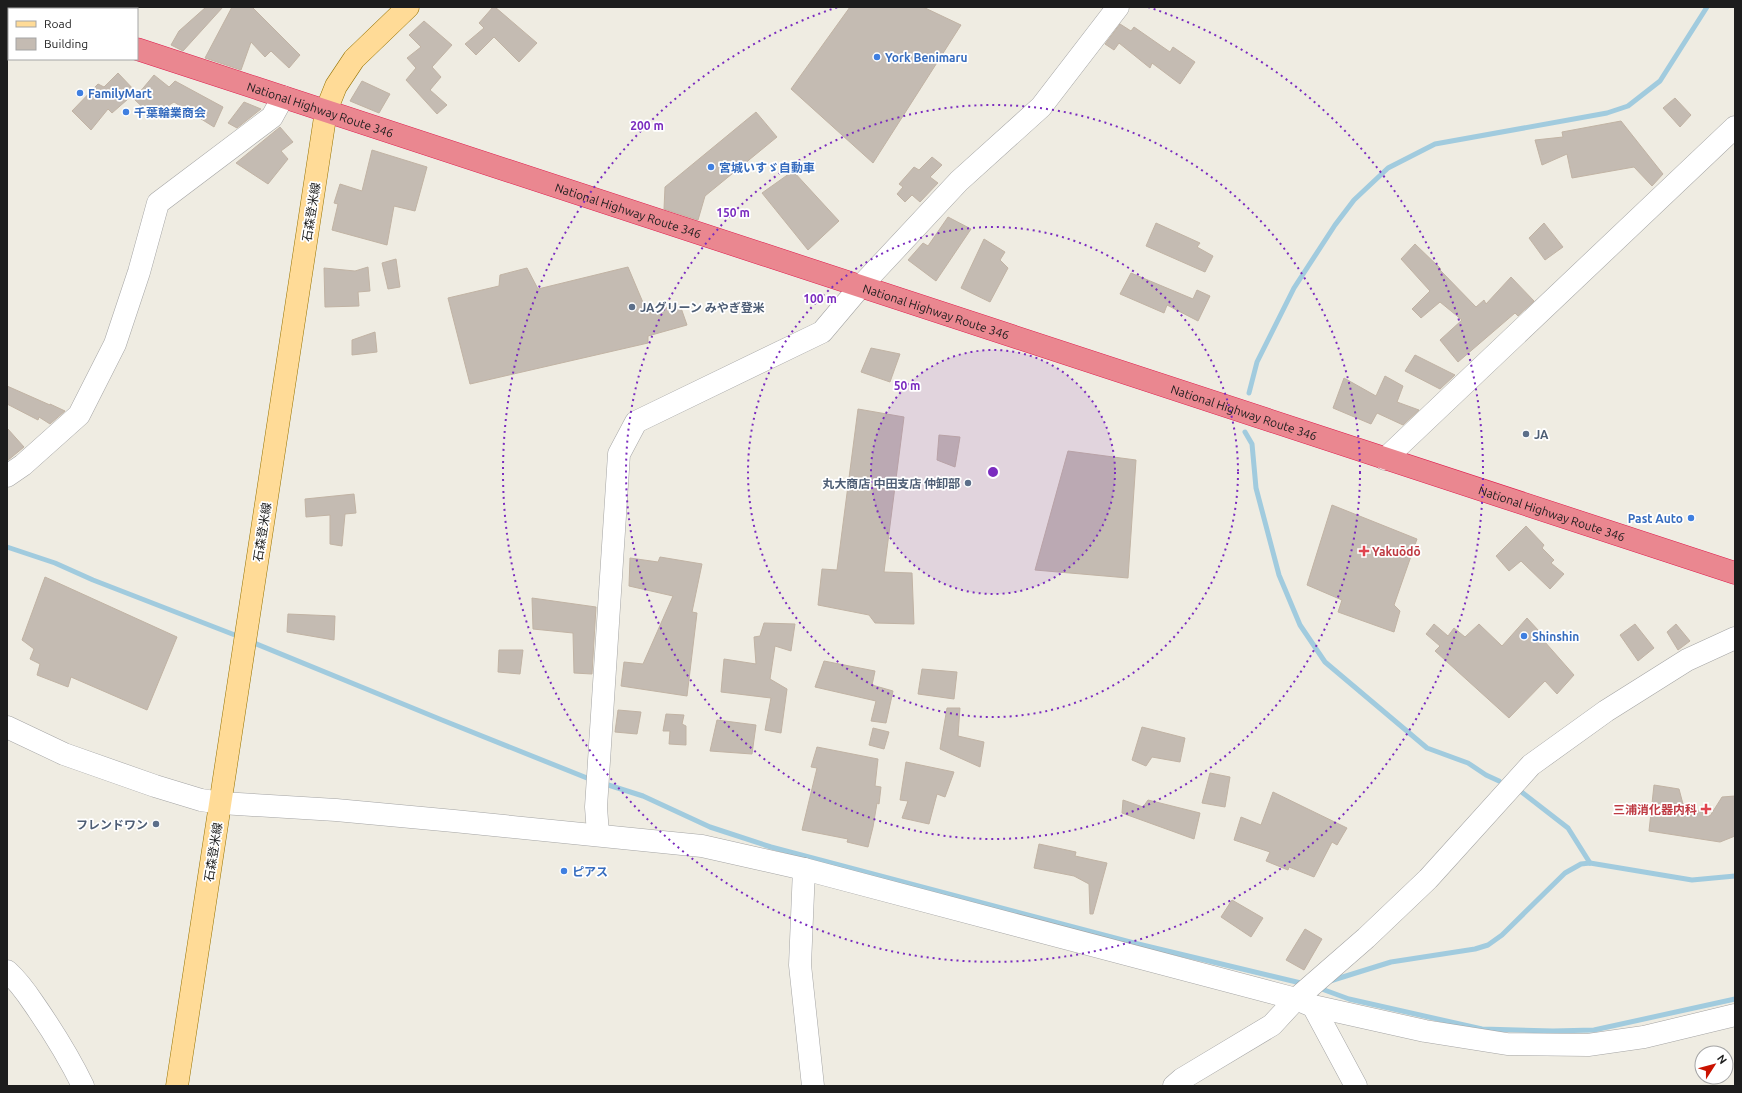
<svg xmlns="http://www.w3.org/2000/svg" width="1742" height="1093" viewBox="0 0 1742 1093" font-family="Ubuntu,'Noto Sans JP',sans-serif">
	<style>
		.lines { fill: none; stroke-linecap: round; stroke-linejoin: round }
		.stream { stroke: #a1cbde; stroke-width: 5 }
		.building { fill: #c4bbb2; stroke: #c1b3a4 }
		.minor-casing { stroke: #a4a4a4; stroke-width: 23 }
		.major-casing { stroke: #967200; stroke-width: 23 }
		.highway-casing { stroke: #df1d4e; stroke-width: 23 }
		.minor { stroke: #fff; stroke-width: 22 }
		.major { stroke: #ffdb97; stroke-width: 22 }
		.highway { stroke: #ea8790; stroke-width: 22 }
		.ring { fill: none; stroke: #7b2cbf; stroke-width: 2; stroke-dasharray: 2 4 }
		.shop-dot { fill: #3f7fe0; stroke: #fff; stroke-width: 1.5 }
		.service-dot { fill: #5c6f8a; stroke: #fff; stroke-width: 1.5 }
		.health-dot { fill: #e0444e; stroke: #fff; stroke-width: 1.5 }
		.labels { text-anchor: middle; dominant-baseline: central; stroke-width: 3.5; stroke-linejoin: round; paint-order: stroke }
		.shop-label { font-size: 12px; font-weight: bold; fill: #366cbe; stroke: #fff; text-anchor: start }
		.street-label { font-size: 12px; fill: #1d1d1d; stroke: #fff }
		.service-label { font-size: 12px; font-weight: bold; fill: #4e5e75; stroke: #fff; text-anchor: start }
		.health-label { font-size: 12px; font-weight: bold; fill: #be3a42; stroke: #fff; text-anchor: start }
		.centre { fill: #7b2cbf; stroke: #fff; stroke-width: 2 }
		.ring-label { font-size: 12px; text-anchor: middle; font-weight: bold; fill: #7b2cbf; stroke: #fff; stroke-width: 3.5; stroke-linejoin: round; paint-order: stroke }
	</style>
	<rect width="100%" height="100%" fill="#efece2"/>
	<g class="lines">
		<g class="stream">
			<polyline points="1249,393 1257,362 1294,288 1335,225 1354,200 1388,168 1435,144 1607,113 1628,106 1660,81 1707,7"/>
			<polyline points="1245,432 1252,444 1256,488 1279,575 1300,625 1325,662 1427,748 1468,763 1486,775 1499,781"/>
			<polyline points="7,547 55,563 93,580 240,637"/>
			<polyline points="249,641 442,720 592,780"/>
			<polyline points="602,783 643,796 710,827 771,847 1134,943 1305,984"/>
			<polyline points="1519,790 1568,828 1590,863"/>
			<polyline points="1330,981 1391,962 1475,949 1488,945 1502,935 1565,873 1581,864 1590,863 1692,880 1735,876"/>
			<polyline points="1319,988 1349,999 1482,1029 1553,1031 1594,1030 1735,999"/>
		</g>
	</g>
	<g class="building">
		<polygon points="206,7 223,7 183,51 171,45 179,31"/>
		<polygon points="232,7 252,7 300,55 289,68 271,51 265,57 251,42 241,70 205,58"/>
		<polygon points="493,7 495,7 537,43 519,62 494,37 476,55 465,44 484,28 479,23"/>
		<polygon points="850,7 923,7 961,25 873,163 791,89"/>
		<polygon points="424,21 452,45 432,67 441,77 430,90 447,105 437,114 406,80 416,68 407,58 421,47 409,35"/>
		<polygon points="1120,24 1131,31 1134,27 1170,52 1173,47 1195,62 1180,84 1152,63 1150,68 1119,43 1114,50 1105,44"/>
		<polygon points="118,73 136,92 112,113 108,109 91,130 72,111 98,84 104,87"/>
		<polygon points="154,75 169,87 175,81 223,107 214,127 174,102 152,116 134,99"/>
		<polygon points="362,81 390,94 379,113 350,101"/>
		<polygon points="1675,98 1691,115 1680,127 1663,108"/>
		<polygon points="244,102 261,109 237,128 228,123"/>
		<polygon points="756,112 777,137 705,196 698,220 664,209 665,187"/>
		<polygon points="1621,121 1663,174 1652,186 1634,167 1572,178 1567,154 1542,165 1535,140 1563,137 1562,132"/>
		<polygon points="280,127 293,142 281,151 288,159 268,184 236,163"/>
		<polygon points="372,150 427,167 415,211 394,206 387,245 332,230 338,204 334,203 340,184 362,191"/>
		<polygon points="932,157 942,165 930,177 938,183 920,202 912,195 905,202 897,194 903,187 899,184 914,167 919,170"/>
		<polygon points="793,171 839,221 808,250 762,193"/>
		<polygon points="948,217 971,229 936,281 908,260 923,243 928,246"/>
		<polygon points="1156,223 1200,243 1197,247 1213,256 1205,272 1146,246"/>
		<polygon points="1544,223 1563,247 1545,260 1529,238"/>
		<polygon points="984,239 1005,252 1000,260 1008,268 990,302 961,288"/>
		<polygon points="1415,244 1441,269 1440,270 1476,307 1484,300 1486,304 1511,277 1534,301 1518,316 1515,313 1458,362 1440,340 1462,320 1440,302 1421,318 1412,309 1430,291 1401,259"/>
		<polygon points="396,259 400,287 388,289 382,263"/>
		<polygon points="368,267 370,291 358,292 359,306 325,307 324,268 355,271"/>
		<polygon points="628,267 647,312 680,305 687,325 648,336 648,343 470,384 448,298 499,286 500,275 527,268 538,289"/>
		<polygon points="1131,273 1193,299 1197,290 1210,296 1198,321 1167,305 1164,313 1120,294"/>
		<polygon points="375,332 377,352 352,355 352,340"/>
		<polygon points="871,348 900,354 890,382 861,372"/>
		<polygon points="1415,355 1455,375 1440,389 1405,371"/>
		<polygon points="1385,376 1403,386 1397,402 1419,410 1403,425 1377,413 1371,424 1333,408 1344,378 1376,396"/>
		<polygon points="7,386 50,405 50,404 65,411 50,424 39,417 38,420 7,404"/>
		<polygon points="858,409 904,417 884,572 912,573 914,624 875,623 869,615 818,605 822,569 837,570"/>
		<polygon points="7,428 24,447 7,461"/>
		<polygon points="939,435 960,437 955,467 937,460"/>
		<polygon points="1068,451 1136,460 1128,578 1035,570"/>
		<polygon points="354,494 356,513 345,514 342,546 330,544 330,515 306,517 305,499"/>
		<polygon points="1332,505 1417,539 1394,605 1400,611 1394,632 1338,612 1342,600 1307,585"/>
		<polygon points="1526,526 1544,545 1542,548 1554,560 1551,563 1564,574 1550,589 1521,561 1509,571 1496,556"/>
		<polygon points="660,557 702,564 692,612 697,613 687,696 621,686 624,662 643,664 673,596 629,586 630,558 658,562"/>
		<polygon points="45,577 177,637 147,710 71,677 68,687 37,675 40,664 30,659 34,649 22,640"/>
		<polygon points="532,598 596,607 592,674 574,673 573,633 533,629"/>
		<polygon points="288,614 335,616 334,640 287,632"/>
		<polygon points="1527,618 1539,631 1537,633 1574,675 1557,694 1545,681 1509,718 1435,651 1440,646 1426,634 1434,624 1448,636 1454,628 1465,637 1479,624 1502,646"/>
		<polygon points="764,623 795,624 791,651 775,646 770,679 787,689 781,733 765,730 771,698 721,692 724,659 756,664 754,637 760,636"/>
		<polygon points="1635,624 1654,648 1638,661 1620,635"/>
		<polygon points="1676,624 1690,641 1678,650 1667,632"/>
		<polygon points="499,650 523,650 520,674 498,672"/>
		<polygon points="824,661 875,671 872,685 893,691 886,723 871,721 876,701 815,687"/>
		<polygon points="922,669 957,672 954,699 918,694"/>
		<polygon points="947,708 960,708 958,736 984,742 980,767 940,749"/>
		<polygon points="618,710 641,712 637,734 615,732"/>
		<polygon points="666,714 684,715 682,724 686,726 686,745 669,744 670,731 663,731"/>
		<polygon points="717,720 756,725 752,754 710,751"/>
		<polygon points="1142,727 1185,738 1180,762 1152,757 1146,766 1132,760"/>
		<polygon points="873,728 889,732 884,749 869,745"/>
		<polygon points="817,747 878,759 875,786 881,787 879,804 877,803 873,827 868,847 847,842 848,839 802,830 817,768 811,767"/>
		<polygon points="906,762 954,772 945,797 937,794 929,824 902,818 908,801 900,800"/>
		<polygon points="1210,773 1230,777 1225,807 1202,803"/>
		<polygon points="1654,785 1679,789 1683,804 1710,816 1722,797 1735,796 1735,836 1720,842 1649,831"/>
		<polygon points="1273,792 1347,828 1337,845 1332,842 1314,877 1289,867 1288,870 1266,861 1270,852 1234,840 1241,817 1261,825"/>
		<polygon points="1123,800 1143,807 1148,800 1200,813 1194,839 1122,813"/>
		<polygon points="1039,844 1076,852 1075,856 1107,863 1093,914 1090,914 1089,884 1074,876 1034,868"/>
		<polygon points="1232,900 1263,918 1251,937 1221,917"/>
		<polygon points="1305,929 1322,939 1304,970 1286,960"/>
	</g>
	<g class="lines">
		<g class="minor-casing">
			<g id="minor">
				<polyline points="1385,459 1735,127"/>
				<polyline points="7,476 23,465 79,415 115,344 139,272 158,203 272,117 283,97"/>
				<polyline points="7,727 64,754 155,786 201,800 221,803 336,810 454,821 702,846 804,869 1296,999 1313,1006 1425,1031 1507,1044 1588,1045 1644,1037 1735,1015"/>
				<polyline points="598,834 596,807 619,454 636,422 822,332 860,287 959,181 1041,107 1118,7"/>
				<polyline points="804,869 800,965 813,1086"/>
				<path d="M7,971C18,981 26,992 34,1004C52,1030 69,1057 83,1086"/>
				<polyline points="1313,1006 1356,1086"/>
				<polyline points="1174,1086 1182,1079 1272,1025 1296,999 1366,938 1428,879 1531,765 1606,711 1687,660 1735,638"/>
			</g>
		</g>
		<g class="major-casing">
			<polyline id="major" points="177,1086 326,111 336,86 354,59 408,7"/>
		</g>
		<g class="highway-casing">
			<g id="highway">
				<polyline points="8,7 14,9"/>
				<path id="s1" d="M137,49L1735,573"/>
			</g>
		</g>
		<use href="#minor" class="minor"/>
		<use href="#major" class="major"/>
		<use href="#highway" class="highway"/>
	</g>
	<circle cx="993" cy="472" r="122" fill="#7b2cbf" fill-opacity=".12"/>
	<g class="ring">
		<circle cx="993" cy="472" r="122"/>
		<circle cx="993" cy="472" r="245"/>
		<circle cx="993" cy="472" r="367"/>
		<path d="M1148 7A490 490 0 1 1 838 7"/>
	</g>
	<g class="shop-dot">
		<circle cx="877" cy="57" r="4"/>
		<circle cx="80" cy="93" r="4"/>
		<circle cx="126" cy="112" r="4"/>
		<circle cx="711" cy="167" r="4"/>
		<circle cx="1691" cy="518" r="4"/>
		<circle cx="1524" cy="636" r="4"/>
		<circle cx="564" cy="871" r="4"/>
	</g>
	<g class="service-dot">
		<circle cx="632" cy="307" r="4"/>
		<circle cx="1526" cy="434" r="4"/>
		<circle cx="968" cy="483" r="4"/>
		<circle cx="156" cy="824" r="4"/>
	</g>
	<g class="health-dot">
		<path d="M1362 545h4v4h4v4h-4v4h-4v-4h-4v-4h4z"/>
		<path d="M1704 803h4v4h4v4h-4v4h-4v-4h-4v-4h4z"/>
	</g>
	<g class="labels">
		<g class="shop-label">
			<text x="885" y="57">York Benimaru</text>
			<text x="88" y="93">FamilyMart</text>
			<text x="134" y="112">千葉輪業商会</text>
			<text x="719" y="167">宮城いすゞ自動車</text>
			<text x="1683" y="518" text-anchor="end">Past Auto</text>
			<text x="1532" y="636">Shinshin</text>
			<text x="572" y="871">ピアス</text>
		</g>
		<g class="street-label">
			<text stroke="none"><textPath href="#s1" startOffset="193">National Highway Route 346</textPath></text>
			<text stroke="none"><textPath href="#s1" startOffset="517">National Highway Route 346</textPath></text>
			<text transform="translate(311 212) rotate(-81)">石森登米線</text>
			<text stroke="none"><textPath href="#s1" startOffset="841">National Highway Route 346</textPath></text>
			<text stroke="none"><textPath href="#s1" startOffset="1165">National Highway Route 346</textPath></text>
			<text stroke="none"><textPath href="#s1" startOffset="1489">National Highway Route 346</textPath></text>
			<text transform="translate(262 532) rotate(-81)">石森登米線</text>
			<text transform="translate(213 852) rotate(-81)">石森登米線</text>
		</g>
		<g class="service-label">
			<text x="640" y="307">JAグリーン みやぎ登米</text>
			<text x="1534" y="434">JA</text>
			<text x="960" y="483" text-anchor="end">丸大商店 中田支店 仲卸部</text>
			<text x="148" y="824" text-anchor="end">フレンドワン</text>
		</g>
		<g class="health-label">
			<text x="1372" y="551">Yakuōdō</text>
			<text x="1697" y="809" text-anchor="end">三浦消化器内科</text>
		</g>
	</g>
	<circle cx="993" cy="472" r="6" class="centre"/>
	<g class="ring-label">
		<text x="647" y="130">200 m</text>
		<text x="733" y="217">150 m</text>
		<text x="820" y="303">100 m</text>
		<text x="907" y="390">50 m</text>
	</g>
	<rect width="1742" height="1093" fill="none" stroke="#1d1d1d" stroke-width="16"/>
	<rect x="8" y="8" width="130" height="52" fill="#ffffff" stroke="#a5a5a5"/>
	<rect x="16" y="21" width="20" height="6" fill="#ffdb97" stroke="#a5a5a5"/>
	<text x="44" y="28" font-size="12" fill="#1d1d1d">Road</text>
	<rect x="16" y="38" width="20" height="12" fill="#c4bbb2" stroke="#a5a5a5"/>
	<text x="44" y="48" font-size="12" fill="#1d1d1d">Building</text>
	<g transform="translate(1714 1065) rotate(54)"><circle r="19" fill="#ffffff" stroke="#a5a5a5"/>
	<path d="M0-3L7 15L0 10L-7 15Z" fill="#ca1200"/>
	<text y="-6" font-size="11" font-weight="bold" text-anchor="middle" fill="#1d1d1d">N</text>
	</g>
</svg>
